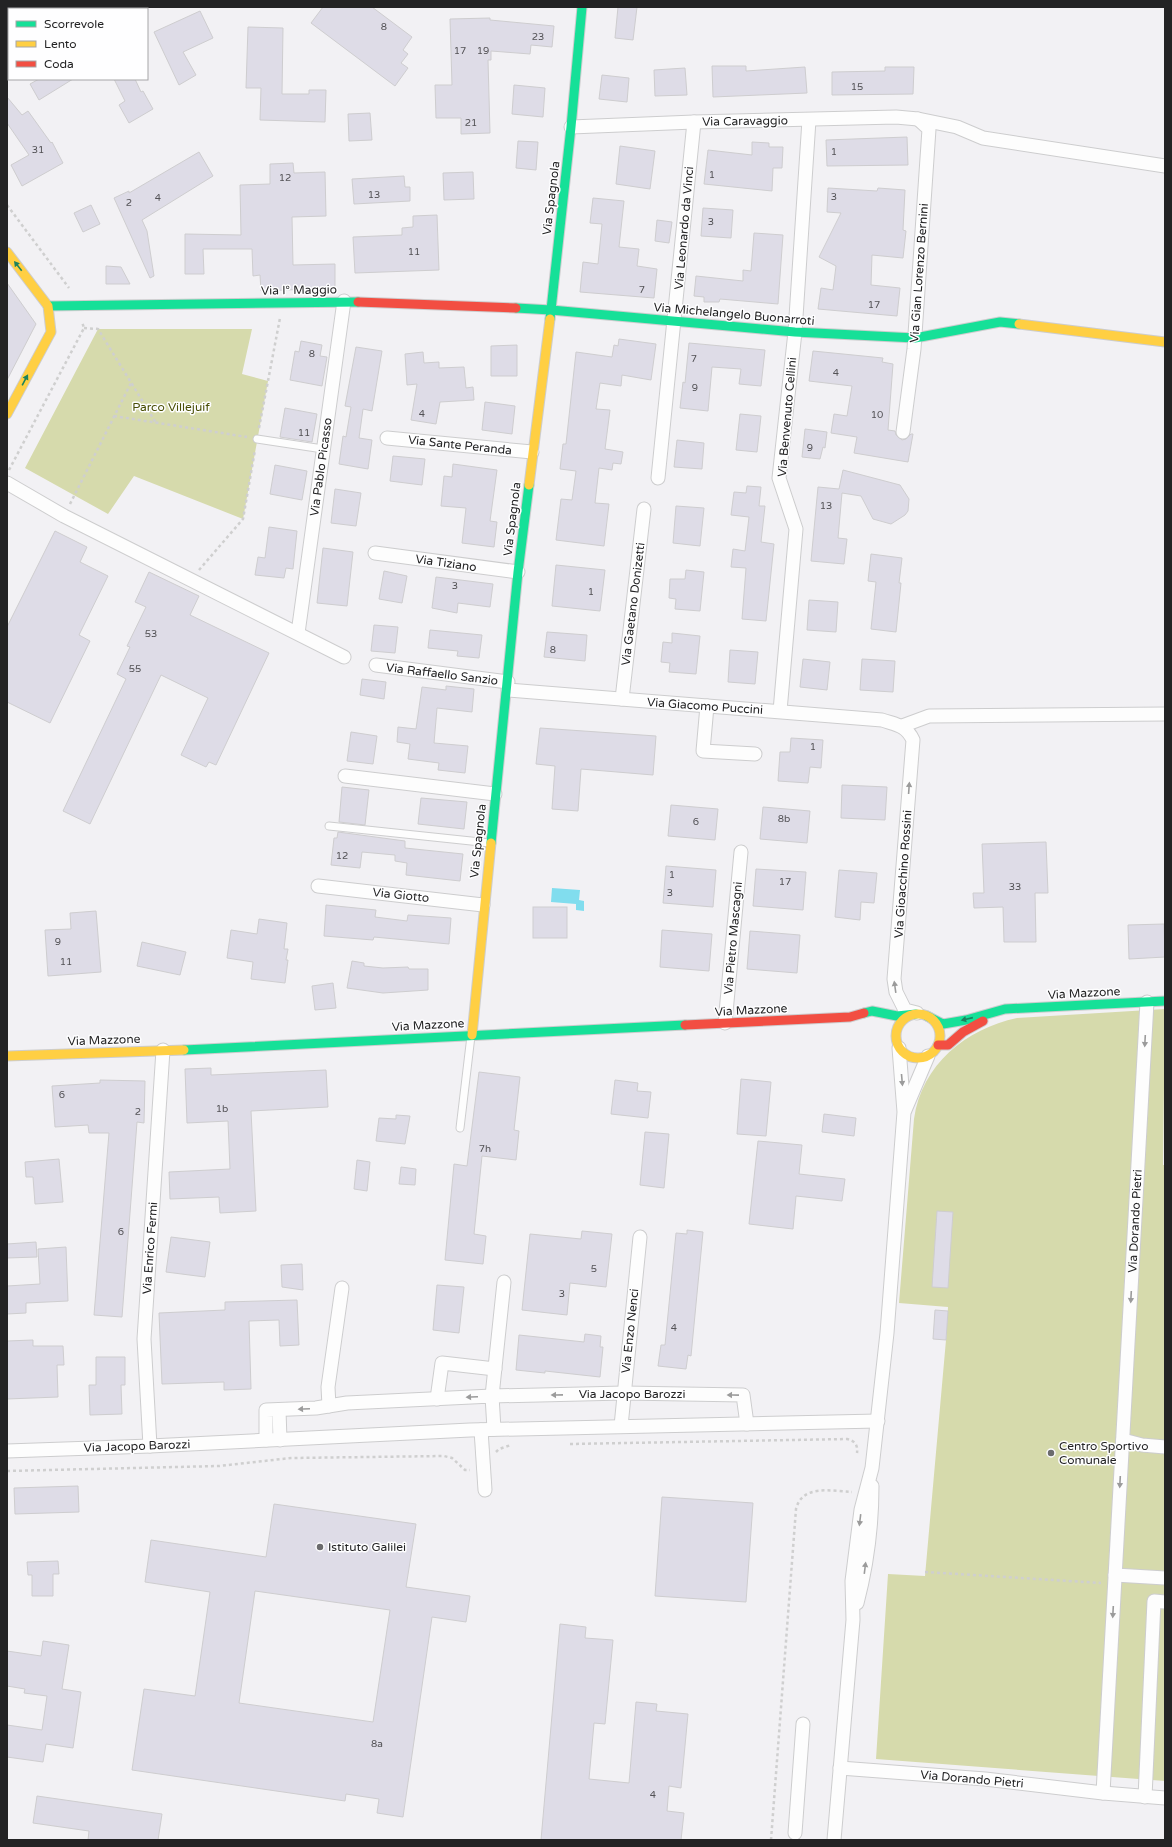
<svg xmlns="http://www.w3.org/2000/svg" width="1172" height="1847" viewBox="0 0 1172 1847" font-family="'Varela Round',sans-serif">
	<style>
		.green { fill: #d6daac }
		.water { fill: #81ddee }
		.building { fill: #dedce7; stroke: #cecdcf; fill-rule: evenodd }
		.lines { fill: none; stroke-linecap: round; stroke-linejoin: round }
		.lane-casing { stroke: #cdcdce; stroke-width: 9 }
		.street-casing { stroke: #cdcdce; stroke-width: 15 }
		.fast-casing { stroke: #cdcdce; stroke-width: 11 }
		.slow-casing { stroke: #cdcdce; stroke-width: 11 }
		.jam-casing { stroke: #cdcdce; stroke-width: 11 }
		.path { stroke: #cfcfcf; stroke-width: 2.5; stroke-dasharray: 3 3; stroke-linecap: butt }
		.lane { stroke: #fdfdfd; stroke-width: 7 }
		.street { stroke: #fdfdfd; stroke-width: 13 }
		.fast { stroke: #16e098; stroke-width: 9 }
		.slow { stroke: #ffcf43; stroke-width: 9 }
		.jam { stroke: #f24e42; stroke-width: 9 }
		.oneway { fill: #1c825e }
		.oneway2 { fill: #9b9b9b }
		.poi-dot { fill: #6b6b6d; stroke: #fefeff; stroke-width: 1.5 }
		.labels { text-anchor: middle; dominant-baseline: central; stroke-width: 3; stroke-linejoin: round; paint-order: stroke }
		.number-label { font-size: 10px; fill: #535256 }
		.street-label { font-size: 12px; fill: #232324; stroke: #fefeff }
		.park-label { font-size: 12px; fill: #494e05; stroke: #fefeff }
		.poi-label { font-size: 12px; fill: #232324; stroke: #fefeff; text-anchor: start }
	</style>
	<rect width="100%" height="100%" fill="#f2f1f4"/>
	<g class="green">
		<polygon points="98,329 252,329 242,374 268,381 243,519 134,476 108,514 25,468"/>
		<path d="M1165,1009L1163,1165H1165V1781L876,1759L888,1574L925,1576L946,1340L948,1307L899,1303L914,1119C922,1064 966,1029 1017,1018Z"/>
	</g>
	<polygon class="water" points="552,888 580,890 579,900 584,901 584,911 576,910 576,904 551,902"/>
	<g class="building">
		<polygon points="323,7 372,7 412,37 403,50 408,54 401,63 408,68 395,86 311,23"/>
		<polygon points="618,7 637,7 633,40 615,38"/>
		<polygon points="200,11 213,38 183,52 196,75 179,85 154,32"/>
		<polygon points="490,18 490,20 554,26 552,47 531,45 530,54 491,51 491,60 488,60 490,133 461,134 461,118 436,118 435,85 452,85 450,19"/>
		<polygon points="248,27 283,28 282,94 309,94 309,90 326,90 325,122 260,120 261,88 246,88"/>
		<polygon points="712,66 746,66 746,71 805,67 807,93 713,97"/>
		<polygon points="885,67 914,67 913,94 832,95 832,72 885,71"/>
		<polygon points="685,68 687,95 655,96 654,70"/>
		<polygon points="602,75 629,78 627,102 599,99"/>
		<polygon points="39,79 73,79 39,100 30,84"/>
		<polygon points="114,79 135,79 141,92 143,91 153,109 129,123 119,105 125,101"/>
		<polygon points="514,85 545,88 543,117 512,114"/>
		<polygon points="7,97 22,115 28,111 51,143 52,142 63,163 22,186 11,165 29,155 7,123"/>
		<polygon points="370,113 372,140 349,141 348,114"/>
		<polygon points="907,137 908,165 827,166 826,140"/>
		<polygon points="518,141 538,142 536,170 516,168"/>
		<polygon points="752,142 769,143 769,147 783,147 782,168 773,168 772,191 704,184 708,150 752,155"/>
		<polygon points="620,146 655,151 650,189 616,184"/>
		<polygon points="199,152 213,176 142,220 147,231 154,276 150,278 114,198 129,191 129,193"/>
		<polygon points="293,163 294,173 325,172 326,216 292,217 293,265 335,264 335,288 261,291 260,275 253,276 252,249 203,249 204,274 185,274 185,234 241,235 240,185 270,184 270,164"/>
		<polygon points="473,172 474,199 444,200 443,173"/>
		<polygon points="404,176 405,187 410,187 410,201 354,204 352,179"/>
		<polygon points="828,188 877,191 878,188 905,190 903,230 906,231 903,258 872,255 871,285 900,288 897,316 818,309 821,288 833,290 836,266 819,257 841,213 827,212"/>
		<polygon points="593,198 624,201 619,247 639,249 637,266 657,269 654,298 580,292 583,262 598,264 602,224 590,223"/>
		<polygon points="91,205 100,224 83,232 74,213"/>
		<polygon points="703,208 733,210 731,238 701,236"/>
		<polygon points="437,215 439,270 355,273 353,237 402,235 402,228 413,227 413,216"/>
		<polygon points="657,220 672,222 669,243 655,241"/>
		<polygon points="754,233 783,235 778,304 720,299 719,302 704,302 704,297 694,296 696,276 743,281 743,270 751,271"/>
		<polygon points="106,266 121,267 130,284 106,284"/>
		<polygon points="7,283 36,324 7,380"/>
		<polygon points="619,339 656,344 651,380 622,375 621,386 600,383 596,409 610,410 605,449 623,452 621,464 613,463 612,470 599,468 595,503 609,504 604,546 556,540 561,499 572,500 576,471 560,469 563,444 566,444 576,352 612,357 614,345 618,346"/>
		<polygon points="301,341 322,345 320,356 327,357 322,386 290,380 295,351 299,352"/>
		<polygon points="689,343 765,350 761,386 739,384 741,369 712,367 708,411 680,408 683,382 685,383"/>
		<polygon points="517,345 517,376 491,376 491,346"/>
		<polygon points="356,347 382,351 372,411 363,409 359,438 372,440 368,469 339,464 343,436 346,437 351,407 345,406"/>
		<polygon points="813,351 883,358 882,362 893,364 888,430 895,431 896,435 902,440 906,439 911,434 913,434 908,462 854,453 857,437 831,433 834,414 847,416 852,386 809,381"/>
		<polygon points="423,352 424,363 439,362 439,368 464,367 466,388 473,387 474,400 440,402 436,424 411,420 417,384 407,385 405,354"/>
		<polygon points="485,402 515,406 512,434 482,430"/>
		<polygon points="285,408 317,414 312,442 280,437"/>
		<polygon points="740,414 761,416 757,452 736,450"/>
		<polygon points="805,429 827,432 825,448 823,447 820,459 802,457"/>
		<polygon points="677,440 704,443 702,469 674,467"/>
		<polygon points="393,456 425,459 422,485 390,481"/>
		<polygon points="453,464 497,470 490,521 497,522 494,547 462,543 466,508 441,506 444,476 452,477"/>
		<polygon points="275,465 307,471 302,500 270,494"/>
		<polygon points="843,470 900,485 909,499 908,511 905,515 891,524 873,519 861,496 842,493 838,538 847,539 844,564 811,561 818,487 839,489"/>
		<polygon points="747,486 761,487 759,506 765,506 761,542 774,544 766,621 742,619 746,568 731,567 733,549 745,551 749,517 731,515 734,492 746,493"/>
		<polygon points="335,489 361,493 356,526 331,523"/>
		<polygon points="676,506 704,508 700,546 673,543"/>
		<polygon points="269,527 297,531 293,569 286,568 284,578 255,575 258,557 265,558"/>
		<polygon points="55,531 87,547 80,562 108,576 79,635 90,641 50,723 7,702 7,627"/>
		<polygon points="323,548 353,552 347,606 317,603"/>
		<polygon points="871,554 902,558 899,583 901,583 896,632 871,629 876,582 868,581"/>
		<polygon points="556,565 605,570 600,611 552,606"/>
		<polygon points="686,570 704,572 700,611 675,609 676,599 669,598 670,579 685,579"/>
		<polygon points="384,571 407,576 402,603 379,599"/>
		<polygon points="149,572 199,596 190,615 269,653 216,765 209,762 206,767 181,755 208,698 161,675 90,824 63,811 126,679 117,674 130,647 127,646 146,607 135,602"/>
		<polygon points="436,577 493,584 490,607 458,603 457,613 432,608"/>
		<polygon points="809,600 838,602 836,632 807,630"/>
		<polygon points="374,625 398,627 395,653 371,651"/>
		<polygon points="430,630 482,635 479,658 457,656 458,651 428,648"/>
		<polygon points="547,632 587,635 585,661 544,657"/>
		<polygon points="672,633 700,636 696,674 669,672 670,663 661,662 663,642 672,643"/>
		<polygon points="730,650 758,652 755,684 728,682"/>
		<polygon points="803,659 830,662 827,690 800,687"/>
		<polygon points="862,659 895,661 893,692 860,690"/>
		<polygon points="362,679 386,682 384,699 360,695"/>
		<polygon points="446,686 474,689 472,712 437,708 434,743 468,746 465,773 438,770 439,763 408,759 410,744 397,742 398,727 416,729 422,687 446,690"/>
		<polygon points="540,728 656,736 653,775 581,769 578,811 552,809 555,766 536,764"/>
		<polygon points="351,732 377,736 373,764 347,761"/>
		<polygon points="791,738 823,740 821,768 810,767 808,783 778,781 780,752 790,752"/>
		<polygon points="842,785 887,787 885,820 841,818"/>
		<polygon points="342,787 369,790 365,825 339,822"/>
		<polygon points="421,798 467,802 464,829 418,824"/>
		<polygon points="671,805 718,809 715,840 668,836"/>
		<polygon points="763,807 810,811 807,843 760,839"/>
		<polygon points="338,832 405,841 405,848 463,854 460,881 406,875 407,863 395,861 395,855 362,852 360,868 331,865 334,838 337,838"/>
		<polygon points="1046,842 1048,893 1035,893 1036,942 1004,942 1003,907 974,908 973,893 984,893 982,844"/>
		<polygon points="666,866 716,870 713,907 663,903"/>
		<polygon points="756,869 806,872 803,910 753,906"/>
		<polygon points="839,870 877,873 874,903 861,902 860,920 835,917"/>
		<polygon points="326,905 376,910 375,917 407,921 408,915 451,918 449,944 374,937 373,940 324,936"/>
		<rect x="533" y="907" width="34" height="31"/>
		<polygon points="96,911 101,972 48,976 45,930 71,929 70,913"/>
		<polygon points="259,919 287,923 284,949 288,949 286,960 288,960 285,983 251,979 253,962 227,958 231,930 257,934"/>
		<polygon points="1164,924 1165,957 1129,959 1128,925"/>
		<polygon points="662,930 712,934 709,971 660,967"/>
		<polygon points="750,931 800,935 797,973 747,969"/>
		<polygon points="142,942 186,952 180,975 137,966"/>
		<polygon points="352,961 364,963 364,966 383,968 408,967 409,969 428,969 428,990 383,993 347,988"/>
		<polygon points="333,983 336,1008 315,1010 312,986"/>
		<polygon points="211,1068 211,1075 326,1070 328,1107 251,1111 256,1211 220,1213 219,1197 170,1199 169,1172 230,1169 228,1121 187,1123 185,1069"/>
		<polygon points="479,1072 520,1077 514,1130 519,1131 516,1160 482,1156 474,1234 486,1236 483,1264 445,1260 454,1164 467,1166"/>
		<polygon points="741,1079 771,1082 766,1136 737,1134"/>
		<polygon points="100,1080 145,1081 144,1123 137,1122 122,1317 94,1315 109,1133 89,1133 88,1125 55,1127 52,1086 100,1083"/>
		<polygon points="615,1080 638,1083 637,1091 651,1092 648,1118 611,1114"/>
		<polygon points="824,1114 856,1118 854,1136 822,1132"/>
		<polygon points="396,1115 410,1116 405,1144 376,1141 379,1118 396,1119"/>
		<polygon points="645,1132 669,1134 664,1188 640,1185"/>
		<polygon points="758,1141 802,1145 799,1174 845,1179 842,1201 796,1196 793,1229 749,1224"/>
		<polygon points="59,1159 63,1202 35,1204 33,1177 26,1177 25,1162"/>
		<polygon points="357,1160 370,1162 367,1191 354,1189"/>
		<polygon points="401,1167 416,1169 415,1185 399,1184"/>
		<polygon points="937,1211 953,1212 948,1288 932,1287"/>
		<polygon points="687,1230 703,1232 691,1356 688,1355 686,1369 658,1366 661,1345 665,1345 676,1233 687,1234"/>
		<polygon points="582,1231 612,1234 606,1287 570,1283 567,1315 522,1310 530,1234 581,1239"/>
		<polygon points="171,1237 210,1242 205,1277 166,1272"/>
		<polygon points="36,1242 37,1257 7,1258 7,1244"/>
		<polygon points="66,1247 68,1301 26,1303 26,1313 7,1314 7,1286 40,1284 38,1249"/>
		<polygon points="302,1264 303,1290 282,1287 281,1265"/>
		<polygon points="437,1285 464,1287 459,1333 433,1330"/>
		<polygon points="297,1300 299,1345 280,1346 279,1320 249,1321 251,1389 224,1390 224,1382 162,1384 159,1313 225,1310 225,1302"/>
		<polygon points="935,1310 948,1311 946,1340 933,1339"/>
		<polygon points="585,1334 601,1336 600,1347 603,1347 600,1377 545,1371 545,1373 516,1370 519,1335 584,1342"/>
		<polygon points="33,1340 33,1346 63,1346 64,1365 57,1365 58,1397 7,1399 7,1341"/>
		<polygon points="96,1357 125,1357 125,1385 121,1385 122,1414 90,1415 89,1385 96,1385"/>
		<polygon points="78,1486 79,1512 15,1514 14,1488"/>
		<polygon points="662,1497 753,1503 746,1602 655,1596"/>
		<path d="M274,1504L416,1524L406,1587L470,1596L466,1622L432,1617L403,1817L377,1813L379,1799L346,1794L345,1801L132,1770L144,1689L195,1696L210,1592L145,1582L151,1540L266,1557ZM255,1591L390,1610L373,1722L239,1703Z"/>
		<polygon points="58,1561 59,1574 53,1574 53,1596 32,1596 32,1575 28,1575 27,1562"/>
		<polygon points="560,1624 586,1627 585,1638 613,1640 605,1724 594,1723 589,1779 629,1783 636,1702 657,1704 656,1711 688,1714 681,1788 669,1786 667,1811 684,1813 681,1840 541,1840"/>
		<polygon points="43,1641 69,1645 62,1689 81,1692 73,1748 46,1744 43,1762 7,1757 7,1725 42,1730 47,1696 24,1693 25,1689 7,1686 7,1651 41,1656"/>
		<polygon points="37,1796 162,1814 158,1840 88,1840 89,1831 33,1823"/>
	</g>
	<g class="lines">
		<g class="lane-casing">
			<g id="lane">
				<polyline points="257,439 323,449"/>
				<polyline points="329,826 490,843"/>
				<polyline points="460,1128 471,1036"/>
			</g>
		</g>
		<g class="street-casing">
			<g id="street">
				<polyline points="571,127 694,122 896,117 918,119 957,127 983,138 1165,166"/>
				<polyline points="903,432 914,349 929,129 918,119"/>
				<polyline points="387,438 532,452"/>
				<polyline points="658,478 694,122"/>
				<polyline points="7,483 64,516 344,657"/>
				<polyline points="375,553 518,572"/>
				<polyline points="298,633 344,301"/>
				<polyline points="376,665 508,682"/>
				<path d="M508,690L882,720C897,725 906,725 913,740L894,979L896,992L905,1010L917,1013"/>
				<polyline points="622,699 644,509"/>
				<polyline points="707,706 703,751 755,754"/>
				<polyline points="780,711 796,529 779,478 795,332 809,120"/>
				<polyline points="902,726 929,716 1165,714"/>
				<polyline points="345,776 495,794"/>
				<polyline points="318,886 483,905"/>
				<polyline points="725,1023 741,852"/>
				<polyline points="905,1110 928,1056"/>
				<polyline points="504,1282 492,1396 624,1393 743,1395 747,1424"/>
				<polyline points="437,1399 442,1363 495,1369"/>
				<polyline points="329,1406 328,1387 342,1288"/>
				<polyline points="279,1410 280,1440"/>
				<polyline points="621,1426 640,1237"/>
				<polyline points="481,1430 485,1490"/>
				<polyline points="266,1440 266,1410 316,1408 347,1403 492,1396 494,1429"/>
				<polyline points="1123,1440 1142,1445 1165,1447"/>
				<polyline points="150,1446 144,1339 163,1050"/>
				<polyline points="7,1451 150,1446 470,1430 878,1421"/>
				<polyline points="1115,1575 1165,1578"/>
				<path d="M857,1603C867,1565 872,1525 872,1486"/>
				<polyline points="840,1768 985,1779 1103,1793 1165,1798"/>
				<polyline points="1103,1793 1147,1002"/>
				<polyline points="1145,1797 1154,1601 1165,1602"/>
				<polyline points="795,1833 803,1724"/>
				<polyline points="834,1840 853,1620 852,1581 861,1510 872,1468 887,1333 904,1112 899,1048"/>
			</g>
		</g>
		<g class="fast-casing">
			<g id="fast">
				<polyline points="48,306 358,302"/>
				<polyline points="516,308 551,310 795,332 915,338 1000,322 1019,324"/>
				<polyline points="550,319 571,127 582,7"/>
				<polyline points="491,843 518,572 529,485"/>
				<polyline points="864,1013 872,1011 897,1016 916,1014"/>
				<polyline points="927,1016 943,1024 966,1020 1005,1009 1165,1001"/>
				<polyline points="184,1050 685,1025"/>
			</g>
		</g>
		<g class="slow-casing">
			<g id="slow">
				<polyline points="7,252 48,306 51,332 7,414"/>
				<polyline points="1019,324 1165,342"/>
				<polyline points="529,485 550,319"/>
				<circle cx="918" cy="1036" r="22"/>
				<polyline points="472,1035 491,843"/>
				<polyline points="7,1056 184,1050"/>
			</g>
		</g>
		<g class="jam-casing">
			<g id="jam">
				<polyline points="358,302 516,308"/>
				<polyline points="685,1025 850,1017 864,1013"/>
				<polyline points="938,1045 948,1045 963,1032 983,1021"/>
			</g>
		</g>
		<g class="path">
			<polyline points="7,205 69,288"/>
			<polyline points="84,328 98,329 156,423"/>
			<polyline points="114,416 247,437"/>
			<polyline points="259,428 280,318"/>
			<polyline points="9,470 84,328 82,322"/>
			<polyline points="70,504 131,383"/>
			<polyline points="199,570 243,519 255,450"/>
			<path d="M570,1444L847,1439C855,1441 858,1445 857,1453"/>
			<polyline points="496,1452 499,1449 511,1445"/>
			<polyline points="7,1471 219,1466 291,1458 444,1456 452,1458 465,1470 470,1470"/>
			<polyline points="925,1572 1101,1583"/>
			<path d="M771,1840L796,1509C802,1484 832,1491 852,1492"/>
		</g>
		<use href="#lane" class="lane"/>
		<use href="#street" class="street"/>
		<use href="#fast" class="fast"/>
		<use href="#slow" class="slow"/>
		<use href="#jam" class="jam"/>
	</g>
	<defs><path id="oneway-solid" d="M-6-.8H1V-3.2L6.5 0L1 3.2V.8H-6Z"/></defs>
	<g class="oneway">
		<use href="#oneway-solid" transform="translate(18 266) rotate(-128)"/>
		<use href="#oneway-solid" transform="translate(25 380) rotate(-62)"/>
		<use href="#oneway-solid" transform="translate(967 1019) rotate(167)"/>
	</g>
	<g class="oneway2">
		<use href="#oneway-solid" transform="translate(909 788) rotate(-86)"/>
		<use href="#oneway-solid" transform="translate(895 987) rotate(-98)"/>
		<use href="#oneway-solid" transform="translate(1145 1041) rotate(93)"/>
		<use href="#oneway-solid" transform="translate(902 1080) rotate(85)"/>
		<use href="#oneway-solid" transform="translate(1131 1297) rotate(93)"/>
		<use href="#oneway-solid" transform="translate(557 1395) rotate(179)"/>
		<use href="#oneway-solid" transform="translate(733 1395) rotate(-179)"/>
		<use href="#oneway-solid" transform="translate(472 1397) rotate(177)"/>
		<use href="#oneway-solid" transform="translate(304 1409) rotate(177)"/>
		<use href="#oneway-solid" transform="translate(1120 1482) rotate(93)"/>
		<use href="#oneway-solid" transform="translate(860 1520) rotate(97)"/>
		<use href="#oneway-solid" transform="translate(865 1568) rotate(-83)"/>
		<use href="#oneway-solid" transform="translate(1113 1612) rotate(93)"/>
	</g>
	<g class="poi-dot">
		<circle cx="1051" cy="1453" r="4"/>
		<circle cx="320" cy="1547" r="4"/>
	</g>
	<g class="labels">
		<g class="number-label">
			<text x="384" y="27">8</text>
			<text x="538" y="37">23</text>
			<text x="460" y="51">17</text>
			<text x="483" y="51">19</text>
			<text x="857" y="87">15</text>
			<text x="471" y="123">21</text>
			<text x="38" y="150">31</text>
			<text x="834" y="152">1</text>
			<text x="712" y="175">1</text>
			<text x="285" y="178">12</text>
			<text x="374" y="195">13</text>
			<text x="834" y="197">3</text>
			<text x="158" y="198">4</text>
			<text x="129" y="203">2</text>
			<text x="711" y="222">3</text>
			<text x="414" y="252">11</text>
			<text x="642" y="290">7</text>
			<text x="874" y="305">17</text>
			<text x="312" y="354">8</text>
			<text x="694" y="359">7</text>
			<text x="836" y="373">4</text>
			<text x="695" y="388">9</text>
			<text x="422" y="414">4</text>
			<text x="877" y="415">10</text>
			<text x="304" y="433">11</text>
			<text x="810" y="448">9</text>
			<text x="826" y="506">13</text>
			<text x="455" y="586">3</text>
			<text x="591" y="592">1</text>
			<text x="151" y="634">53</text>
			<text x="553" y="650">8</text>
			<text x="135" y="669">55</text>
			<text x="813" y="747">1</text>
			<text x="784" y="819">8b</text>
			<text x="696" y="822">6</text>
			<text x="342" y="856">12</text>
			<text x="672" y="875">1</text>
			<text x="785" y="882">17</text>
			<text x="1015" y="887">33</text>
			<text x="670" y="893">3</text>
			<text x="58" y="942">9</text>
			<text x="66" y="962">11</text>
			<text x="62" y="1095">6</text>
			<text x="222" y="1109">1b</text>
			<text x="138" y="1112">2</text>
			<text x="485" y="1149">7h</text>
			<text x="121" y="1232">6</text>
			<text x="594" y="1269">5</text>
			<text x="562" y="1294">3</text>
			<text x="674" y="1328">4</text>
			<text x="377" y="1744">8a</text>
			<text x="653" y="1795">4</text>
		</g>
		<g class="street-label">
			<text transform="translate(745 121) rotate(-1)">Via Caravaggio</text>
			<text transform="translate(551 198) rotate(-83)">Via Spagnola</text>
			<text transform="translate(684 228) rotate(-85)">Via Leonardo da Vinci</text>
			<text transform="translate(919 273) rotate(-86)">Via Gian Lorenzo Bernini</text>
			<text transform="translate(299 290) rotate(-1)">Via I° Maggio</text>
			<text transform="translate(734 314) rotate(5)">Via Michelangelo Buonarroti</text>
			<text transform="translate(787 417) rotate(-85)">Via Benvenuto Cellini</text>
			<text transform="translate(460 445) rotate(6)">Via Sante Peranda</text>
			<text transform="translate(321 467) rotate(-82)">Via Pablo Picasso</text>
			<text transform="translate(512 519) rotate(-83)">Via Spagnola</text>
			<text transform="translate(446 563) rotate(8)">Via Tiziano</text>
			<text transform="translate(633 604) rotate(-83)">Via Gaetano Donizetti</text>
			<text transform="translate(442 674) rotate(7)">Via Raffaello Sanzio</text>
			<text transform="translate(705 706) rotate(4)">Via Giacomo Puccini</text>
			<text transform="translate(478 841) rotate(-84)">Via Spagnola</text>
			<text transform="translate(903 874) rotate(-86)">Via Gioacchino Rossini</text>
			<text transform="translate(401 895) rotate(6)">Via Giotto</text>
			<text transform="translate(733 938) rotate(-85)">Via Pietro Mascagni</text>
			<text transform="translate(1084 993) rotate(-3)">Via Mazzone</text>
			<text transform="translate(751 1010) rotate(-3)">Via Mazzone</text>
			<text transform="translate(428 1025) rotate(-3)">Via Mazzone</text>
			<text transform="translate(104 1040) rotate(-2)">Via Mazzone</text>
			<text transform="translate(1135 1221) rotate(-87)">Via Dorando Pietri</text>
			<text transform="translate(150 1248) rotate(-86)">Via Enrico Fermi</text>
			<text transform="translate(630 1331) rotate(-84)">Via Enzo Nenci</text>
			<text x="632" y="1394">Via Jacopo Barozzi</text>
			<text transform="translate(137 1446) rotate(-2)">Via Jacopo Barozzi</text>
			<text transform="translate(972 1779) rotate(5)">Via Dorando Pietri</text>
		</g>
		<g class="park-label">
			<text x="171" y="407">Parco Villejuif</text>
		</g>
		<g class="poi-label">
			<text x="1059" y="1446">Centro Sportivo<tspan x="1059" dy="14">Comunale</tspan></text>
			<text x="328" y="1547">Istituto Galilei</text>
		</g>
	</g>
	<rect width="1172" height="1847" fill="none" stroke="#232324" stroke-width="16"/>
	<rect x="8" y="8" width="140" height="72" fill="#fefeff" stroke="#a6a6a7"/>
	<rect x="16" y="21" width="20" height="6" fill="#16e098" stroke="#a6a6a7"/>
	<text x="44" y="28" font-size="12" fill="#232324">Scorrevole</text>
	<rect x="16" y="41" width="20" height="6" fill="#ffcf43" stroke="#a6a6a7"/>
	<text x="44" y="48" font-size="12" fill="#232324">Lento</text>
	<rect x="16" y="61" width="20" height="6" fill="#f24e42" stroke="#a6a6a7"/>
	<text x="44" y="68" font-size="12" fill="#232324">Coda</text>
</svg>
